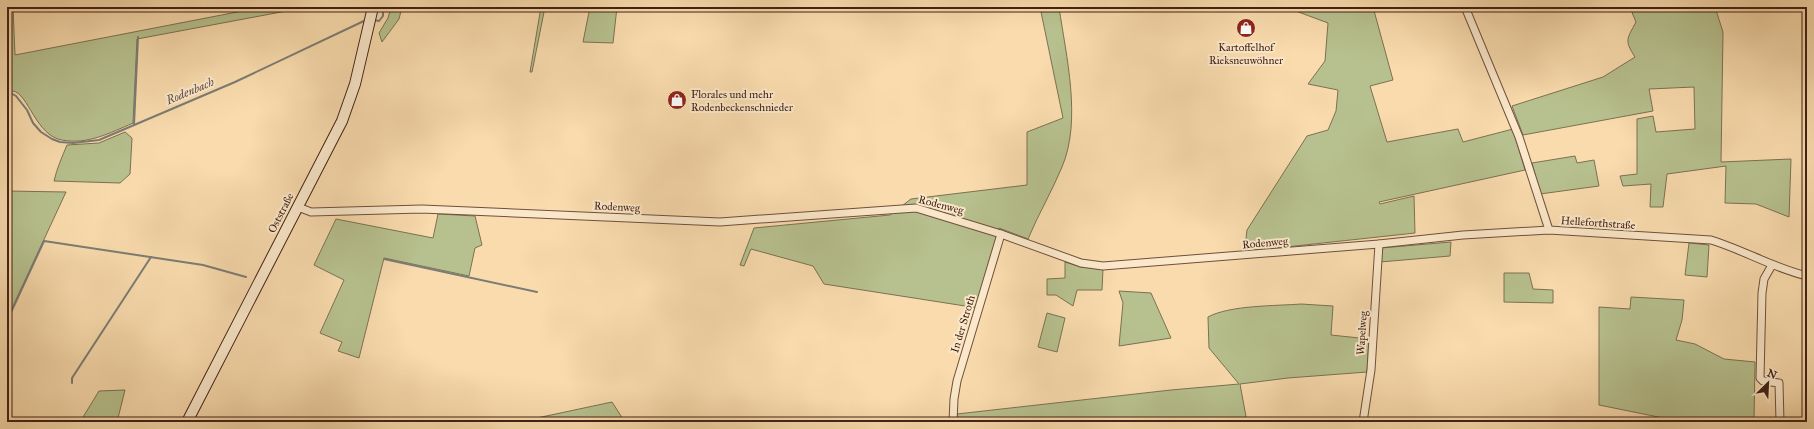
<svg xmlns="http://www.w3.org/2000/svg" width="1814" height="429" viewBox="0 0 1814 429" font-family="'IM FELL Great Primer',serif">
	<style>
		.green { fill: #b7c18f; stroke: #7c7152 }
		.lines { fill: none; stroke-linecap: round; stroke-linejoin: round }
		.stream { stroke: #7c7c75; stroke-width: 2 }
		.minor-casing { stroke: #6f503c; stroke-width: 9 }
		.secondary-casing { stroke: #412116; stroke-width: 12 }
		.minor { stroke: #fbe8ca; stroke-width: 7 }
		.secondary { stroke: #fbe8ca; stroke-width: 10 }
		.labels { text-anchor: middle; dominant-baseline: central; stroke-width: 4; stroke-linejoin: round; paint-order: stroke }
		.poi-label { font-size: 11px; fill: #412116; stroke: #fbe8ca }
		.street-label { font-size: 11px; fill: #412116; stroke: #fbe8ca }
		.water-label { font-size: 12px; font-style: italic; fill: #5e4e46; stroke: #fbe8ca }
	</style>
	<rect width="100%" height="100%" fill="#f9dbad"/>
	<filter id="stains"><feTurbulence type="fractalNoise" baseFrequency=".005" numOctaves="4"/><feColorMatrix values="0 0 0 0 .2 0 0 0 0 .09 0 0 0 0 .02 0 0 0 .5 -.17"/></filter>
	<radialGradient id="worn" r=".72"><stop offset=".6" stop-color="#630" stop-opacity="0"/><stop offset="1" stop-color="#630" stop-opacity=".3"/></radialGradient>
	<g class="green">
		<path d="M7,7H13L15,55L263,7H308L137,39L133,123C110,133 87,145 62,140C36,136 28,93 13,91C11,91 9,92 7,92Z"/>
		<polygon points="391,7 402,7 399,19 382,42 379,33 388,18"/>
		<polygon points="541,7 545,7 532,72 530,72"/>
		<polygon points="590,7 617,7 613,43 583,42"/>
		<path d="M1040,7H1059C1066,56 1082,120 1062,167C1052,191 1038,215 1028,239L999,228L978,308L824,284L813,266L751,249L744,266L740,265L754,228L890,215L911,199L1027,185V132L1063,118Z"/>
		<polygon points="1285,7 1373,7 1393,80 1370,86 1387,142 1458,129 1463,142 1513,129 1525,170 1379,202 1380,204 1414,196 1415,233 1249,251 1245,247 1247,230 1307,136 1328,130 1336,111 1338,90 1308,84 1325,61 1328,23"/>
		<path d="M1646,7H1715L1723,32L1721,162L1791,159L1789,217L1756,204L1725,203L1726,166L1667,174L1663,207H1650L1651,184L1623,186L1620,176L1637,174V119L1653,116L1656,132L1695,129L1694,87L1649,89L1653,111L1523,135L1512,106L1603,77L1635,57C1624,40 1627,39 1636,22L1631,10Z"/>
		<path d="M125,132L132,138L130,174L120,183L54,181C57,168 62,157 67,145L99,143Z"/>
		<polygon points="1575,156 1577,163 1594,160 1599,186 1540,194 1532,163"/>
		<polygon points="7,191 66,192 7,319"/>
		<polygon points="438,214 475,216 482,245 475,248 469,276 384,258 359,358 338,351 342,342 320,333 344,280 314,265 336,219 433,238"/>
		<polygon points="1451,242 1450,256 1380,262 1381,248"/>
		<polygon points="1689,243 1709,245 1707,277 1685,275"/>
		<polygon points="1065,262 1081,267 1103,269 1102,290 1077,290 1073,306 1056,295 1047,295 1047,279 1065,278"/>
		<polygon points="1504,273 1529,273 1533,289 1553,290 1553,303 1504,302"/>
		<polygon points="1119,291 1151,293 1171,338 1119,346 1123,303"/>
		<polygon points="1631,297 1684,300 1682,320 1676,340 1695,344 1724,359 1755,362 1754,422 1683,422 1599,405 1599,307 1630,309"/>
		<path d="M1301,304L1333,306L1331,335L1369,339L1367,372L1288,378L1240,384L1247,422H958L957,414L1171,390L1239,384L1209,348L1208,317C1230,305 1276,306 1301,304Z"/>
		<polygon points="1047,313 1065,318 1057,352 1038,347"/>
		<polygon points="125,390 117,422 80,422 99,391"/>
		<polygon points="612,402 623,419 622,422 518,422"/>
	</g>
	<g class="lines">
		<g class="stream">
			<polyline points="374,20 379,21 383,16 383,7"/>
			<polyline points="7,91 16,96 27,110 33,123 41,132 52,139 60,142 73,143 99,140 235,82 366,20"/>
			<polyline points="134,125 138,37"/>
			<polyline points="384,259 537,292"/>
			<polyline points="7,321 44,241 203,265 246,277"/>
			<polyline points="72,383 72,378 151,257"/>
		</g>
		<g class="minor-casing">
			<g id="minor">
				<polyline points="1465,7 1519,137 1549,230"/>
				<path d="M298,207L311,212L422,209L720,222L916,208L1001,234L1081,263L1103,266L1379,244L1463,235L1549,230L1711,240C1744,250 1773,268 1807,276"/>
				<polyline points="1772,265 1764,279 1762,293 1760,378 1763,381 1779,383 1780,422"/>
				<polyline points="953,422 954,399 957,381 1001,234"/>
				<polyline points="1363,422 1371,370 1379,244"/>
			</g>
		</g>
		<g class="secondary-casing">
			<polyline id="secondary" points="187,422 342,121 355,84 373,7"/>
		</g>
		<use href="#minor" class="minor"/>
		<use href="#secondary" class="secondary"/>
	</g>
	<defs>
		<g id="shop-disc" transform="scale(1)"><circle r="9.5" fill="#8f2418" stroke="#fbe8ca"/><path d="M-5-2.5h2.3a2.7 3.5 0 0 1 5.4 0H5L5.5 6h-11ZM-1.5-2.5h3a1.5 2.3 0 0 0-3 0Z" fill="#fff"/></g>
	</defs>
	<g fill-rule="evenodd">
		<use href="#shop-disc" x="1246" y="28"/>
		<use href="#shop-disc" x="677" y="100"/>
	</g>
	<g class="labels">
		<g class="poi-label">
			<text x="1246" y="47">Kartoffelhof<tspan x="1246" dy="13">Rieksneuwöhner</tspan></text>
			<text x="691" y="94" text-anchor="start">Florales und mehr<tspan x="691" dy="13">Rodenbeckenschnieder</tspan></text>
		</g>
		<g class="street-label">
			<text transform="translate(941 205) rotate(15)">Rodenweg</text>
			<text transform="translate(617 207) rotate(3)">Rodenweg</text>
			<text transform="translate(281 213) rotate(-63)">Oststraße</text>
			<text transform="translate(1598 223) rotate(4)">Helleforthstraße</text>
			<text transform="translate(1265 243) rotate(-5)">Rodenweg</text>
			<text transform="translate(963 324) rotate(-73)">In der Stroth</text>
			<text transform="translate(1362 333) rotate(-86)">Wapelweg</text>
		</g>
		<g class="water-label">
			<text transform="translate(190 91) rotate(-23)">Rodenbach</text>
		</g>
	</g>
	<rect width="1814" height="429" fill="none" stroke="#f9dbad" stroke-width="24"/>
	<rect x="8" y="8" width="1798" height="413" fill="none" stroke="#412116" stroke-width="2"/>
	<rect x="12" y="12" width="1790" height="405" fill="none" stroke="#412116"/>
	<g transform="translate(1768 383) rotate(24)" stroke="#fbe8ca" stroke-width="3" paint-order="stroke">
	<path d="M0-3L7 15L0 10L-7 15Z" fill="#412116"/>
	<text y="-6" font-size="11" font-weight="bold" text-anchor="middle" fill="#412116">N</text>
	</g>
	<rect width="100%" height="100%" filter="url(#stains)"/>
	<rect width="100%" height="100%" fill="url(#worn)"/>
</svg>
